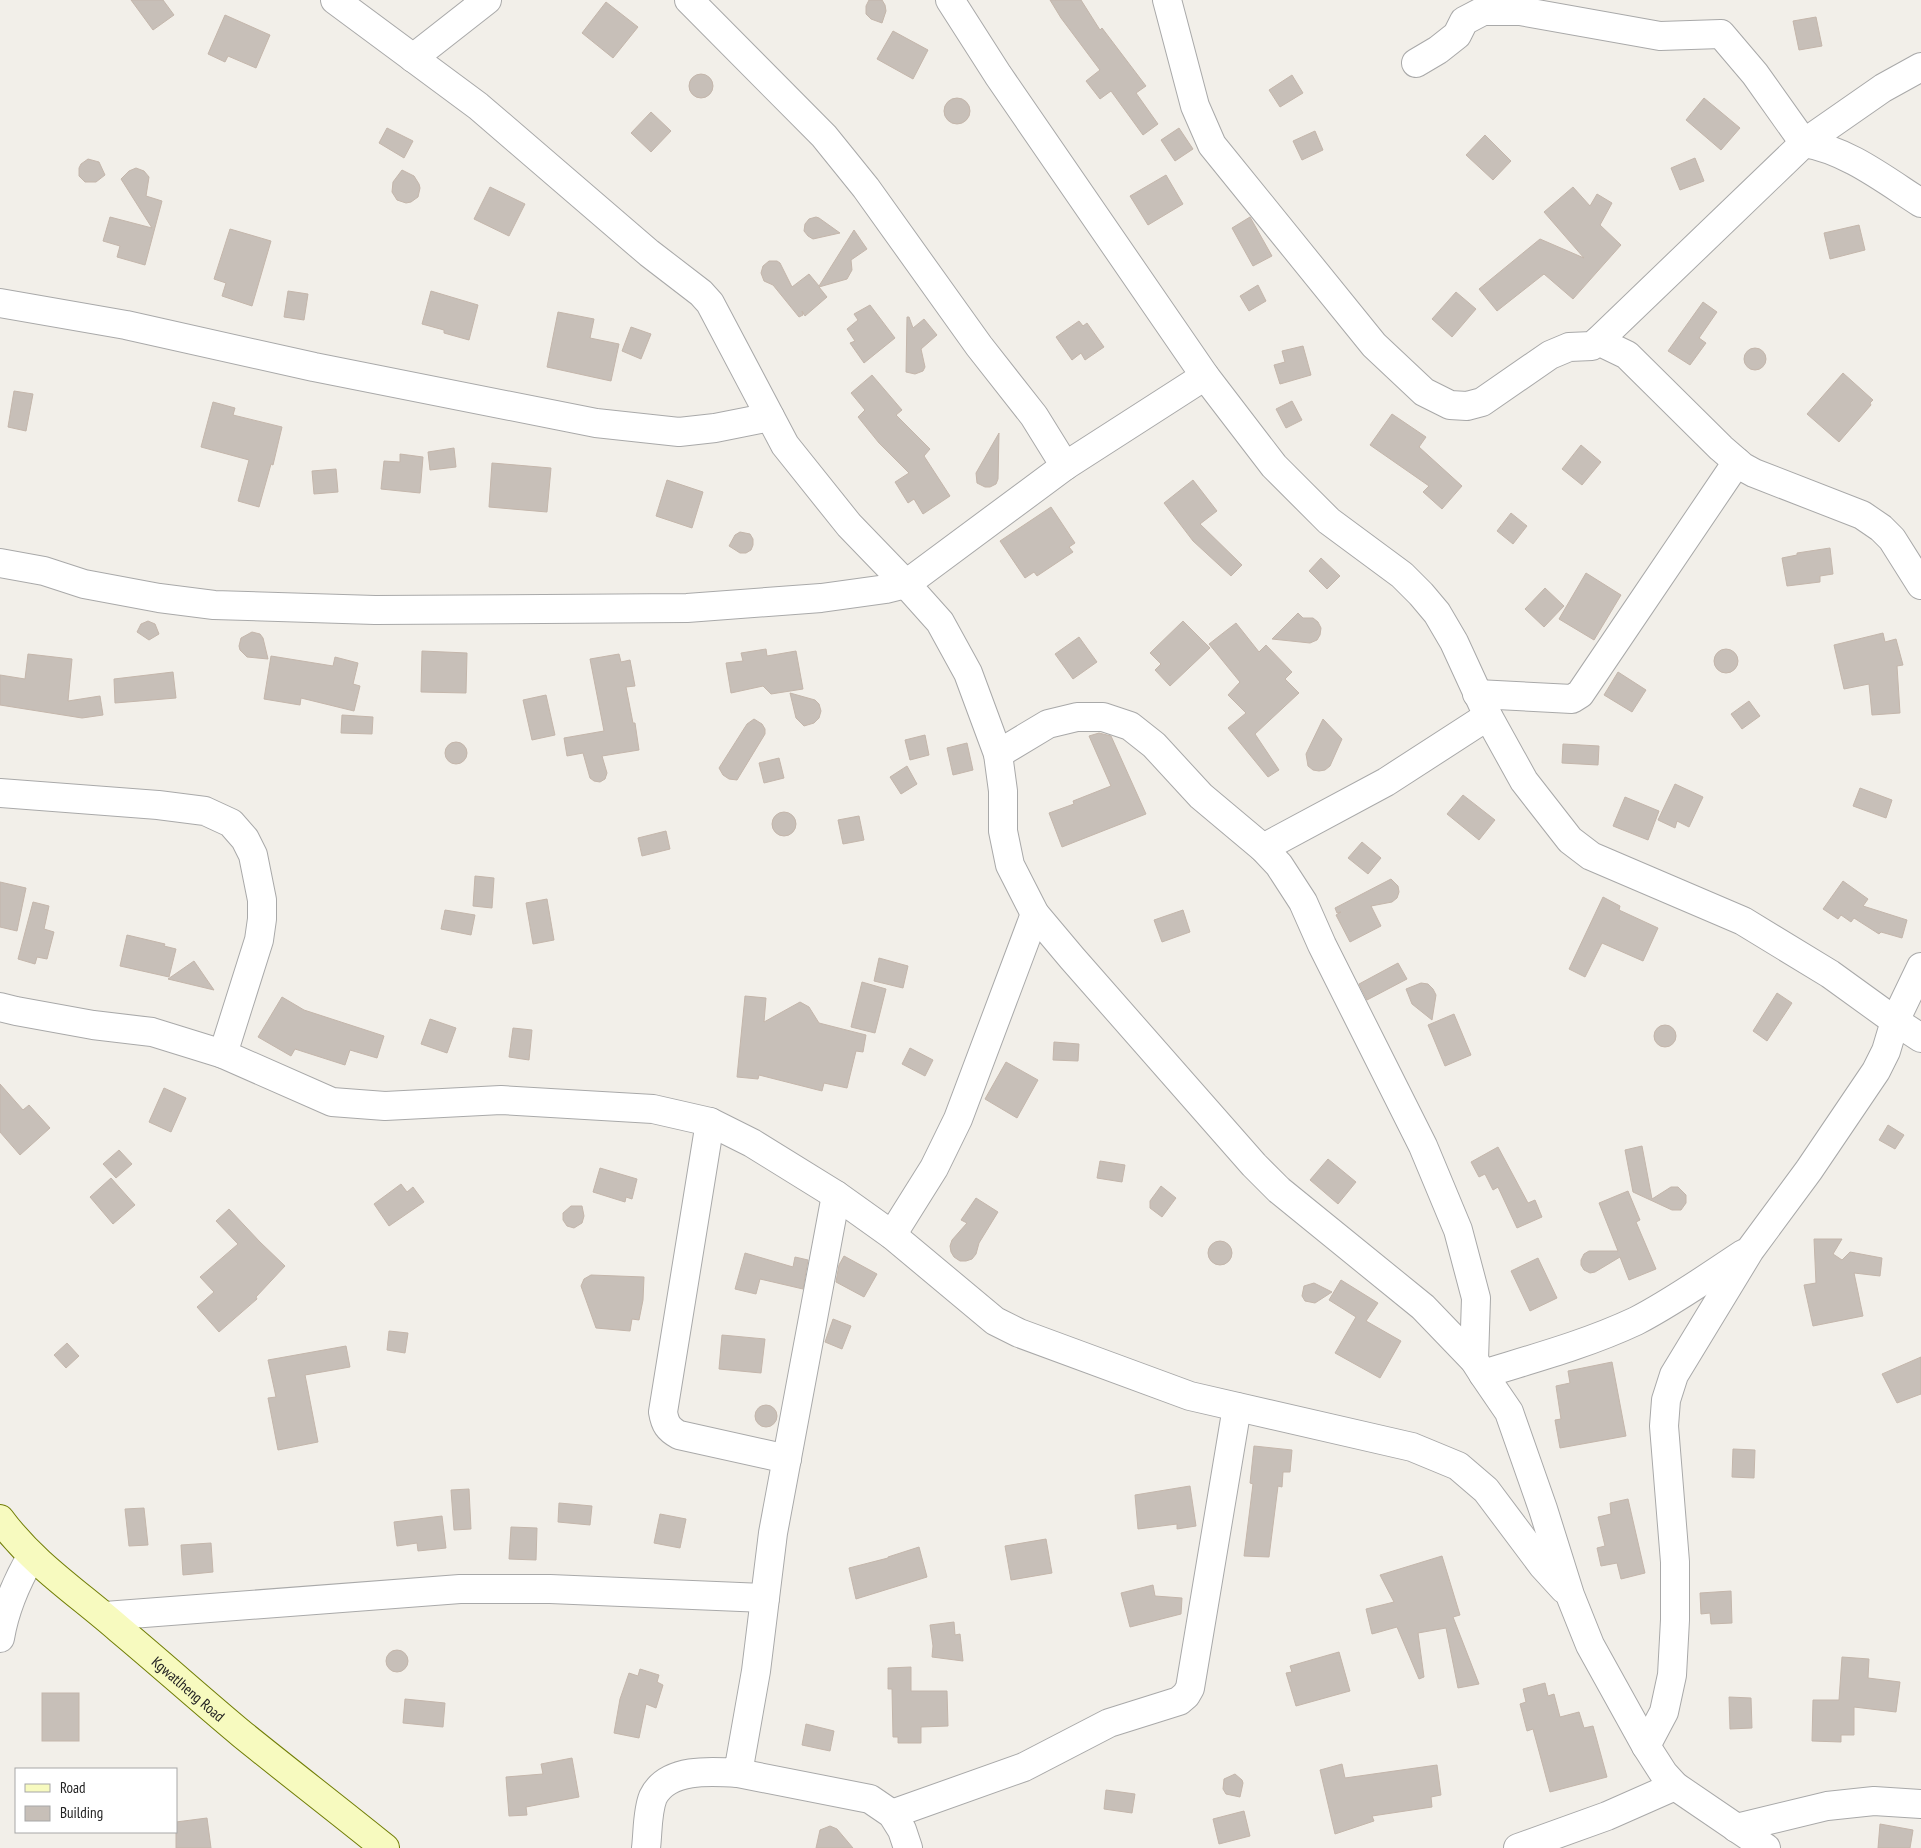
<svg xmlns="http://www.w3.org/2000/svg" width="1921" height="1848" viewBox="0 0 1921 1848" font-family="'PT Sans Narrow',sans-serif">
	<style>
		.building { fill: #c7bfb8; stroke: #c4b6ab }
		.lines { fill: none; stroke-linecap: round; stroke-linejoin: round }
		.street-casing { stroke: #a9a9a9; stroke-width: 30 }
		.secondary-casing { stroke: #707d05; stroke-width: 30 }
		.street { stroke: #fff; stroke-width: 28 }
		.secondary { stroke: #f7fabf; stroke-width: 28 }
		.labels { text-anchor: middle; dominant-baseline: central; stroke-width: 4; stroke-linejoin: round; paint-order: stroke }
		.street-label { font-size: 15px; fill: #222; stroke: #fff }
	</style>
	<rect width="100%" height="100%" fill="#f2efe9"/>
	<g class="building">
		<polygon points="131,0 163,0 174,15 153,30"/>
		<polygon points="869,0 882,0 885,5 886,11 882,23 871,19 866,14 866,6"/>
		<polygon points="1050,0 1081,0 1100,30 1102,28 1146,86 1136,93 1158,124 1143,135 1111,91 1100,99 1086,81 1100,70 1061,18"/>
		<polygon points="606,2 638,27 613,58 582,33"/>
		<polygon points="225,15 270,35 256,68 228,56 225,62 208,54"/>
		<polygon points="1816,17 1822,46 1799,50 1793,21"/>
		<polygon points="893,31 928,50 913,79 877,59"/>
		<circle cx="701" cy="86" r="12"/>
		<polygon points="1292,75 1303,93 1280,107 1269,90"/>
		<polygon points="1704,98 1740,128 1721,150 1686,120"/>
		<circle cx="957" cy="111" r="13"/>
		<polygon points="651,112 671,131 651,152 631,133"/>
		<polygon points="387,128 413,141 404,158 379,143"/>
		<polygon points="1179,128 1193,149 1175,161 1161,140"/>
		<polygon points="1315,131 1323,150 1302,160 1293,141"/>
		<polygon points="1485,135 1511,161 1493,180 1466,155"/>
		<polygon points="1695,158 1704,181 1680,190 1671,168"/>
		<polygon points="88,159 99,162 105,175 96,182 85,182 79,176 79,168 81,164"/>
		<polygon points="136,168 144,171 149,177 146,196 162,201 145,265 117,257 120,246 103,241 110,217 152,228 121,179 129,171"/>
		<polygon points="402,170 414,176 419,184 420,188 418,197 411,202 406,203 397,200 392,192 393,182"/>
		<polygon points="1166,175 1183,204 1148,225 1130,196"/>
		<polygon points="490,187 525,204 509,236 474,219"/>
		<polygon points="1573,187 1590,206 1597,194 1612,203 1600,225 1621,245 1573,299 1544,274 1497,311 1479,289 1540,239 1584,258 1544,212"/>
		<polygon points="816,217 819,218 840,233 813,239 808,236 804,231 805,224 809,219"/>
		<polygon points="1250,217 1272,256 1253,266 1232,228"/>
		<polygon points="1859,225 1865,250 1830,259 1824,233"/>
		<polygon points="230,229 271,241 252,306 222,296 226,283 214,279"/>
		<polygon points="854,230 867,249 851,260 852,270 847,279 819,287 827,297 805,316 802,311 803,315 799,317 773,285 764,281 761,273 763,266 769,261 777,261 780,263 792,287 809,274 819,286"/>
		<polygon points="1258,285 1266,301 1249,311 1240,296"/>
		<polygon points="288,291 308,294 304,320 284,317"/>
		<polygon points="431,291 478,305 469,340 444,333 444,330 422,324"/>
		<polygon points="1456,292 1476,309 1452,337 1432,319"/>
		<polygon points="1703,302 1717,312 1699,338 1706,343 1690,365 1668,351"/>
		<polygon points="870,305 895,338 864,363 850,343 855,341 847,329 858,320 854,314"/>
		<polygon points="558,312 594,319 590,338 619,344 611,381 547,367"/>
		<polygon points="907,317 909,317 913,328 924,319 937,335 921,349 925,367 923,371 915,374 906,372"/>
		<polygon points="1079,321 1083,326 1087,323 1104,347 1085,360 1081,353 1072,360 1056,337"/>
		<polygon points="631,327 651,334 641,359 622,351"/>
		<polygon points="1303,346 1311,375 1280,384 1274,365 1285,362 1282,351"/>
		<circle cx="1755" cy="359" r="11"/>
		<polygon points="1843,373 1873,400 1870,403 1871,405 1839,442 1807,414"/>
		<polygon points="872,375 902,410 896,415 930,449 924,456 950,496 923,514 914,499 908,503 895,482 909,473 879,443 858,417 865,410 851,393"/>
		<polygon points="14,391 33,394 26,431 8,427"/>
		<polygon points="1292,401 1302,420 1286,428 1276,409"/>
		<polygon points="213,402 235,408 233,415 282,427 273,465 271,464 259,507 238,501 249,460 201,447"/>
		<polygon points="1392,414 1426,437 1419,447 1462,486 1442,509 1423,492 1429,486 1370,445"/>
		<polygon points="999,433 998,479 996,484 990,487 985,487 977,483 976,473"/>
		<polygon points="1581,445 1601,462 1582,485 1562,469"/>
		<polygon points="454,448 456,467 430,470 428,452"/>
		<polygon points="400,454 423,457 420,493 381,489 384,461 400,462"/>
		<polygon points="492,463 551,468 547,512 489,507"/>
		<polygon points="336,469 338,492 314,494 312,471"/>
		<polygon points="667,480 703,492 692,528 656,516"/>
		<polygon points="1193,480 1217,511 1200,524 1242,565 1231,576 1193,541 1164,503"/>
		<polygon points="1051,507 1075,543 1069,547 1073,552 1037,576 1034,572 1025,578 1000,541"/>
		<polygon points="1511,513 1527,526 1513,544 1497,531"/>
		<polygon points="740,532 750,534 753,539 753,545 751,550 746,553 740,553 729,546 735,535"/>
		<polygon points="1830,548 1833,574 1820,576 1820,582 1787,586 1782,558 1797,555 1797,553"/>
		<polygon points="1321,558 1340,576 1327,589 1309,571"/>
		<polygon points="1586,573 1621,595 1594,640 1559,619"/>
		<polygon points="1545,588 1564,606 1544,627 1525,609"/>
		<polygon points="1298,613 1303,618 1313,618 1318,622 1321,628 1320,635 1317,640 1310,643 1272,639"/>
		<polygon points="148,621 155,624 159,634 149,640 137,632 141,624"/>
		<polygon points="1183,621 1210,648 1170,686 1155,670 1161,664 1150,653"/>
		<polygon points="1236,623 1259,652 1266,645 1292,672 1285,679 1299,693 1255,734 1279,770 1268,777 1228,728 1246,713 1228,695 1240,682 1209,644"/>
		<polygon points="252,632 260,634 263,638 268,659 247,657 240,650 239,646 241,638"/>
		<polygon points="1883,633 1885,642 1896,639 1903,665 1897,666 1900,713 1872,715 1869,684 1844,689 1834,645"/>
		<polygon points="1079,637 1097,662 1073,679 1055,654"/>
		<polygon points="766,649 767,656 796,651 803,689 771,694 763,686 731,693 726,663 743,661 741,653"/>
		<circle cx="1726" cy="661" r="12"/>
		<polygon points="422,651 467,653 466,693 421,692"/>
		<polygon points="28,654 72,659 68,701 100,696 103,715 82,718 0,705 0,675 25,679"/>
		<polygon points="619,654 621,662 630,660 635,686 626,687 633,723 635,723 639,750 602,756 607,773 605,779 600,782 594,781 590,778 583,753 567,756 564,738 604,731 590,659"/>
		<polygon points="271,656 333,666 335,657 358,663 353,684 360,686 354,711 301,698 300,705 264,699"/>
		<polygon points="173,672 176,698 115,703 114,679"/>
		<polygon points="1618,672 1646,690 1632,712 1604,695"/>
		<polygon points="790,693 815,700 819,704 821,711 819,718 814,723 804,726 796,718"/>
		<polygon points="546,695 555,735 532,740 523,700"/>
		<polygon points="1749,701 1760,716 1742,729 1731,714"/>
		<polygon points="342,715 373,717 372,734 341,733"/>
		<polygon points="754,719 762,724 765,729 765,734 737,780 729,779 723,775 719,768 747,724"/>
		<polygon points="1323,719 1342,739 1330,766 1325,770 1319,771 1313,770 1308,766 1306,754"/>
		<polygon points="1099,733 1111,736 1146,814 1062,847 1049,813 1074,804 1073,801 1111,786 1089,736"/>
		<polygon points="925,735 929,755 910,760 905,740"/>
		<circle cx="456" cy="753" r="11"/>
		<polygon points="967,743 973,770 953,775 947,748"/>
		<polygon points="1563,744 1599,746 1598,765 1562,763"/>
		<polygon points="779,758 784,778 764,783 759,763"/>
		<polygon points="907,766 917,784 901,794 890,777"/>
		<polygon points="1675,784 1703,797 1689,827 1677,821 1675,828 1658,820"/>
		<polygon points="1860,788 1892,800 1886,818 1853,806"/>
		<polygon points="1463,795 1495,820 1479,840 1447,814"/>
		<polygon points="1625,797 1659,811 1648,840 1613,826"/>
		<circle cx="784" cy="824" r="12"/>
		<polygon points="859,816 864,840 843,844 838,820"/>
		<polygon points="666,831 670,849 642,856 638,838"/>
		<polygon points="1362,842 1381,858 1368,874 1348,858"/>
		<polygon points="475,876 494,878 492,908 473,906"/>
		<polygon points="1391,879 1398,886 1399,892 1397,898 1392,902 1371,906 1381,926 1350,942 1336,915 1341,912 1337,913 1335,908"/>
		<polygon points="1843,881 1868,899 1863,906 1907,920 1902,938 1881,932 1879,934 1854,918 1851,922 1841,915 1838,919 1823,909"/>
		<polygon points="0,882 26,888 17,931 0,927"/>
		<polygon points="1603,897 1620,906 1619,910 1658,928 1643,961 1602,943 1585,977 1569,969"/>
		<polygon points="547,899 554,940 533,944 526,903"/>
		<polygon points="33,902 49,906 44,929 54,932 47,959 37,957 35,964 18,959"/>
		<polygon points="445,910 475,915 471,935 441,929"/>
		<polygon points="1183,910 1190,932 1162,942 1154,920"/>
		<polygon points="127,935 165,944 164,946 176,949 169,977 120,966"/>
		<polygon points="879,958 908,966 903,988 874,981"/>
		<polygon points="194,961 214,990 168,979"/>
		<polygon points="1398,963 1407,979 1367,1000 1359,984"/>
		<polygon points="862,982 886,989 875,1033 851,1027"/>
		<polygon points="1421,983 1428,984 1433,989 1436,995 1432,1020 1412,1004 1406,989"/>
		<polygon points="1777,993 1792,1003 1767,1041 1753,1031"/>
		<polygon points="745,996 766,998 764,1022 800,1002 809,1007 819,1023 866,1035 863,1052 856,1051 847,1088 824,1083 822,1091 759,1075 758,1079 737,1077"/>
		<polygon points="282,997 304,1010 384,1036 377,1058 350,1050 345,1065 295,1049 291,1056 258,1037"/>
		<polygon points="1454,1014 1471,1055 1445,1066 1428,1025"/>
		<polygon points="430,1019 456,1028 447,1053 421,1044"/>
		<circle cx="1665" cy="1036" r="11"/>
		<polygon points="513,1028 532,1030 529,1060 509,1057"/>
		<polygon points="1054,1042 1079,1044 1078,1061 1053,1060"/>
		<polygon points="910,1048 933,1060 925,1076 902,1064"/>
		<polygon points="1006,1062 1038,1080 1017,1118 985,1099"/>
		<polygon points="0,1084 23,1110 29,1105 50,1128 20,1155 0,1132"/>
		<polygon points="164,1088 186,1098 171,1132 149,1122"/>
		<polygon points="1888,1125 1904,1135 1895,1149 1879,1140"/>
		<polygon points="1642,1146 1652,1199 1671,1187 1678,1187 1686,1195 1686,1203 1681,1210 1672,1210 1633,1192 1625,1150"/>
		<polygon points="1498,1147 1528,1203 1535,1200 1542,1217 1517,1228 1498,1187 1493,1190 1485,1174 1479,1177 1471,1162"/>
		<polygon points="119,1150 132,1164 116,1178 103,1164"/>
		<polygon points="1328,1159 1356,1182 1338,1204 1310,1180"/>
		<polygon points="1100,1161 1125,1165 1122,1182 1097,1178"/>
		<polygon points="600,1168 637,1179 632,1199 626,1197 625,1202 593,1192"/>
		<polygon points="111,1178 135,1205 113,1224 90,1197"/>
		<polygon points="401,1184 407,1192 413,1187 424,1202 389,1226 374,1204"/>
		<polygon points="1161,1186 1176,1198 1162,1217 1150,1208 1150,1201"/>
		<polygon points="1628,1191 1640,1220 1636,1222 1656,1269 1629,1280 1620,1257 1595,1272 1590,1273 1584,1270 1581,1265 1581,1260 1584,1254 1589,1251 1618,1251 1599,1203"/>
		<polygon points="976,1198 998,1212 979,1243 976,1254 972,1259 966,1261 960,1261 954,1257 951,1252 950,1246 952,1240 967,1223 961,1220"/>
		<polygon points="571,1206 582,1206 584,1216 582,1223 574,1228 567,1226 563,1220 563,1213"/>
		<polygon points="229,1209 260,1242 285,1266 256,1297 257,1299 219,1332 197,1307 214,1292 200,1277 238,1244 216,1221"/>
		<polygon points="1814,1239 1842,1239 1833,1254 1842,1260 1850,1252 1882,1258 1880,1276 1854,1273 1863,1316 1813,1326 1804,1285 1816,1283"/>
		<circle cx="1220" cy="1253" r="12"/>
		<polygon points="745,1253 793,1267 795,1257 808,1260 803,1289 760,1279 756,1294 735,1289"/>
		<polygon points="844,1256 877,1274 864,1297 836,1282 839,1265"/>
		<polygon points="1538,1258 1557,1298 1530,1311 1511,1271"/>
		<polygon points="591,1275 644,1277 643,1300 639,1320 632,1319 630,1331 596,1328 581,1286 584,1279"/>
		<polygon points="1341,1280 1378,1303 1366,1321 1401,1341 1380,1378 1335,1353 1356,1317 1329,1300"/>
		<polygon points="1314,1283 1332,1292 1315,1303 1305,1301 1302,1296 1304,1286"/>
		<polygon points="833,1319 851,1326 842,1349 825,1342"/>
		<polygon points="389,1331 408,1333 405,1353 387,1350"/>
		<polygon points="722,1335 765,1339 761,1373 719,1369"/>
		<polygon points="67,1343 79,1356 66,1368 54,1355"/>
		<polygon points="346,1346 350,1367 305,1375 318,1442 278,1450 268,1398 276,1397 268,1360"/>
		<polygon points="1921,1357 1921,1394 1897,1403 1882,1374"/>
		<polygon points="1612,1362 1626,1436 1560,1448 1555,1420 1561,1419 1556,1386 1570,1383 1568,1371"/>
		<circle cx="766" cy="1416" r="11"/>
		<polygon points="1254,1446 1292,1450 1290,1472 1283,1472 1282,1487 1278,1486 1269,1557 1244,1556 1253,1484 1250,1483"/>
		<polygon points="1733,1449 1755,1450 1754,1478 1732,1477"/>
		<polygon points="1190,1486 1196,1526 1177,1529 1177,1524 1138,1529 1135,1495"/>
		<polygon points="469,1489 471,1529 454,1530 451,1490"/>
		<polygon points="1628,1499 1645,1573 1621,1579 1617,1563 1601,1566 1597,1548 1605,1546 1598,1517 1611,1514 1610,1503"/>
		<polygon points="559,1503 592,1506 590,1525 558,1522"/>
		<polygon points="144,1508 148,1545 129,1546 125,1509"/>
		<polygon points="660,1514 686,1519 680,1548 654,1543"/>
		<polygon points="442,1516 446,1548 418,1551 417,1543 397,1546 394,1522"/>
		<polygon points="511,1527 537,1528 536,1560 509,1559"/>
		<polygon points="1046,1539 1052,1573 1011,1580 1005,1546"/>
		<polygon points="211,1543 213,1572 183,1575 181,1545"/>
		<polygon points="919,1547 927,1577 856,1599 849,1568 888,1558 888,1557"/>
		<polygon points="1442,1556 1460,1615 1453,1617 1479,1684 1458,1688 1446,1628 1418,1633 1424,1677 1419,1679 1397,1627 1372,1634 1366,1609 1394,1602 1380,1575"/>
		<polygon points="1153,1585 1155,1596 1182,1598 1181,1614 1130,1627 1121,1593"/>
		<polygon points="1731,1591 1732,1623 1711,1624 1710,1613 1701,1614 1700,1593"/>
		<polygon points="954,1622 955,1635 960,1634 963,1661 932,1657 933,1646 930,1625"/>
		<circle cx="397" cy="1661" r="11"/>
		<polygon points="1339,1652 1350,1691 1296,1706 1286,1673 1292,1672 1290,1666"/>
		<polygon points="1842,1657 1869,1659 1868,1678 1900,1682 1896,1712 1854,1707 1854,1735 1841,1735 1841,1742 1812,1741 1813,1700 1839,1700"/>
		<polygon points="911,1667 911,1691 947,1691 948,1726 921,1727 921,1743 898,1743 898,1737 893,1737 892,1689 888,1689 888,1668"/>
		<polygon points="640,1669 659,1675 657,1682 663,1685 656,1708 646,1704 639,1738 614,1733 620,1699 629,1673 638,1676"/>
		<polygon points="1545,1683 1548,1696 1554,1694 1560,1717 1579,1712 1584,1728 1593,1726 1607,1777 1550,1792 1533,1729 1527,1731 1520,1704 1526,1702 1523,1689"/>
		<rect x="42" y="1693" width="37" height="48"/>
		<polygon points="1729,1697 1751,1698 1752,1728 1730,1729"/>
		<polygon points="405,1699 445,1703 443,1727 403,1723"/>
		<polygon points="806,1724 834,1731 830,1751 802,1745"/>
		<polygon points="572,1758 579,1797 526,1807 527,1815 509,1816 506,1777 543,1774 541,1764"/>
		<polygon points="1342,1764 1345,1778 1437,1765 1441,1795 1431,1797 1432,1807 1372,1816 1374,1821 1335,1834 1320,1770"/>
		<polygon points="1235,1774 1242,1780 1243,1783 1240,1797 1226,1794 1223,1789 1224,1779"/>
		<polygon points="1106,1790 1135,1794 1132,1813 1104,1809"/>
		<polygon points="1244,1811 1250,1836 1219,1844 1213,1819"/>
		<polygon points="207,1818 211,1848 176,1848 176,1822"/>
		<polygon points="1880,1824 1913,1830 1910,1848 1878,1848"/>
		<polygon points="830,1826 837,1829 853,1848 816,1848 820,1830"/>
	</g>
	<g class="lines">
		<g class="street-casing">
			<g id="street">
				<polyline points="335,0 478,106 649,253 701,293 710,303 785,445 849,525 906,584 940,622 968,673 998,754 1003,791 1003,831 1010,865 1035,914 1072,958 1254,1165 1279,1190 1423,1307 1474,1360 1483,1374 1509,1412 1543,1509 1570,1595 1590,1645 1646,1746 1664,1774 1675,1786 1766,1848"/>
				<polyline points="689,0 824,136 866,188 979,346 1034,416 1065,466"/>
				<polyline points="950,0 998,75 1205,376 1274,466 1329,521 1402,575 1421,594 1437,613 1454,642 1488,716 1524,781 1570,840 1591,856 1743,921 1830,974 1895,1021 1921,1038"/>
				<polyline points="1167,0 1195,106 1212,145 1374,345 1424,392 1450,405 1467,406 1482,402 1550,355 1569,347 1592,346 1598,341 1627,355 1721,448 1743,467 1754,473 1862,515 1881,528 1892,539 1921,585"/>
				<polyline points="413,58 487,0"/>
				<path d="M1416,63L1438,50L1457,35L1464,21L1483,11H1520L1660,36L1721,34L1755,74L1804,143C1847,150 1885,180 1921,203"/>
				<polyline points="0,303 126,325 314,367 596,423 679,432 715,428 770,417"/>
				<polyline points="1598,341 1804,143 1883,88 1921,67"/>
				<polyline points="0,563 44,571 84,584 159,598 214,605 375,610 687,608 821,598 886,589 906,584 1065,466 1205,376"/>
				<polyline points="1477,694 1572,699 1580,694 1737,462"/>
				<polyline points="998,754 1048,724 1077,717 1103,717 1130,726 1154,745 1201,796 1263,848 1279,865 1303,902 1322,945 1423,1146 1458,1230 1476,1298 1474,1360"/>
				<polyline points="0,793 158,805 205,811 231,823 245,839 253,855 262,900 262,919 259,940 223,1054"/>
				<polyline points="1263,848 1386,782 1488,716"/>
				<polyline points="0,1007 16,1011 93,1025 152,1032 223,1054 332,1102 385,1106 501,1100 653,1109 710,1122 752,1143 836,1195 892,1235 995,1321 1019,1333 1190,1396 1412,1447 1458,1466 1486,1490 1543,1566 1564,1589"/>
				<path d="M710,1122L663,1412C665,1424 668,1429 679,1435L787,1459"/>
				<polyline points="892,1235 934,1168 958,1119 1035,914"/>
				<path d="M1483,1374C1535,1358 1587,1344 1636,1321C1673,1302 1708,1277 1743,1254"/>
				<polyline points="105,1616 460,1589 550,1589 765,1598"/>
				<path d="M0,1638C5,1608 16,1583 31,1557"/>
				<polyline points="1646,1746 1664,1712 1672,1675 1675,1620 1675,1562 1664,1426 1666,1400 1674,1375 1750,1250 1809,1170 1876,1071 1886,1051 1895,1021 1921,967"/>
				<polyline points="738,1773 870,1799 892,1814 902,1830 908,1848"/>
				<polyline points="892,1814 1024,1767 1109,1723 1179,1701 1186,1695 1190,1688 1237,1407"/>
				<polyline points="1736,1828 1827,1806 1874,1801 1921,1804"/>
				<path d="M646,1848C648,1832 647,1812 653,1797C667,1768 711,1771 738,1773L756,1671L773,1533L836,1195"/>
				<polyline points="1518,1848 1607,1816 1675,1786"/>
			</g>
		</g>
		<g class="secondary-casing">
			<g id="secondary">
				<path id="s1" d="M0,1519C33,1564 78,1593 119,1629C161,1664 201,1700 243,1735C290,1773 338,1810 385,1848"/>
			</g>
		</g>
		<use href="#street" class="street"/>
		<use href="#secondary" class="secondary"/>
	</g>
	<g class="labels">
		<g class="street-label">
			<text stroke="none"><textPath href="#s1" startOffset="254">Kgwatlheng Road</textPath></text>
		</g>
	</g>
	<rect x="15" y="1768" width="162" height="65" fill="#ffffff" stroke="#a7a7a7"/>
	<rect x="25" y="1784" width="25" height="8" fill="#f7fabf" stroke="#a7a7a7"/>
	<text x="60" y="1793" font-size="15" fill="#222222">Road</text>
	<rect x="25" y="1806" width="25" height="15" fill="#c7bfb8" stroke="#a7a7a7"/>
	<text x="60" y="1818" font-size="15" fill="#222222">Building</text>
</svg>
